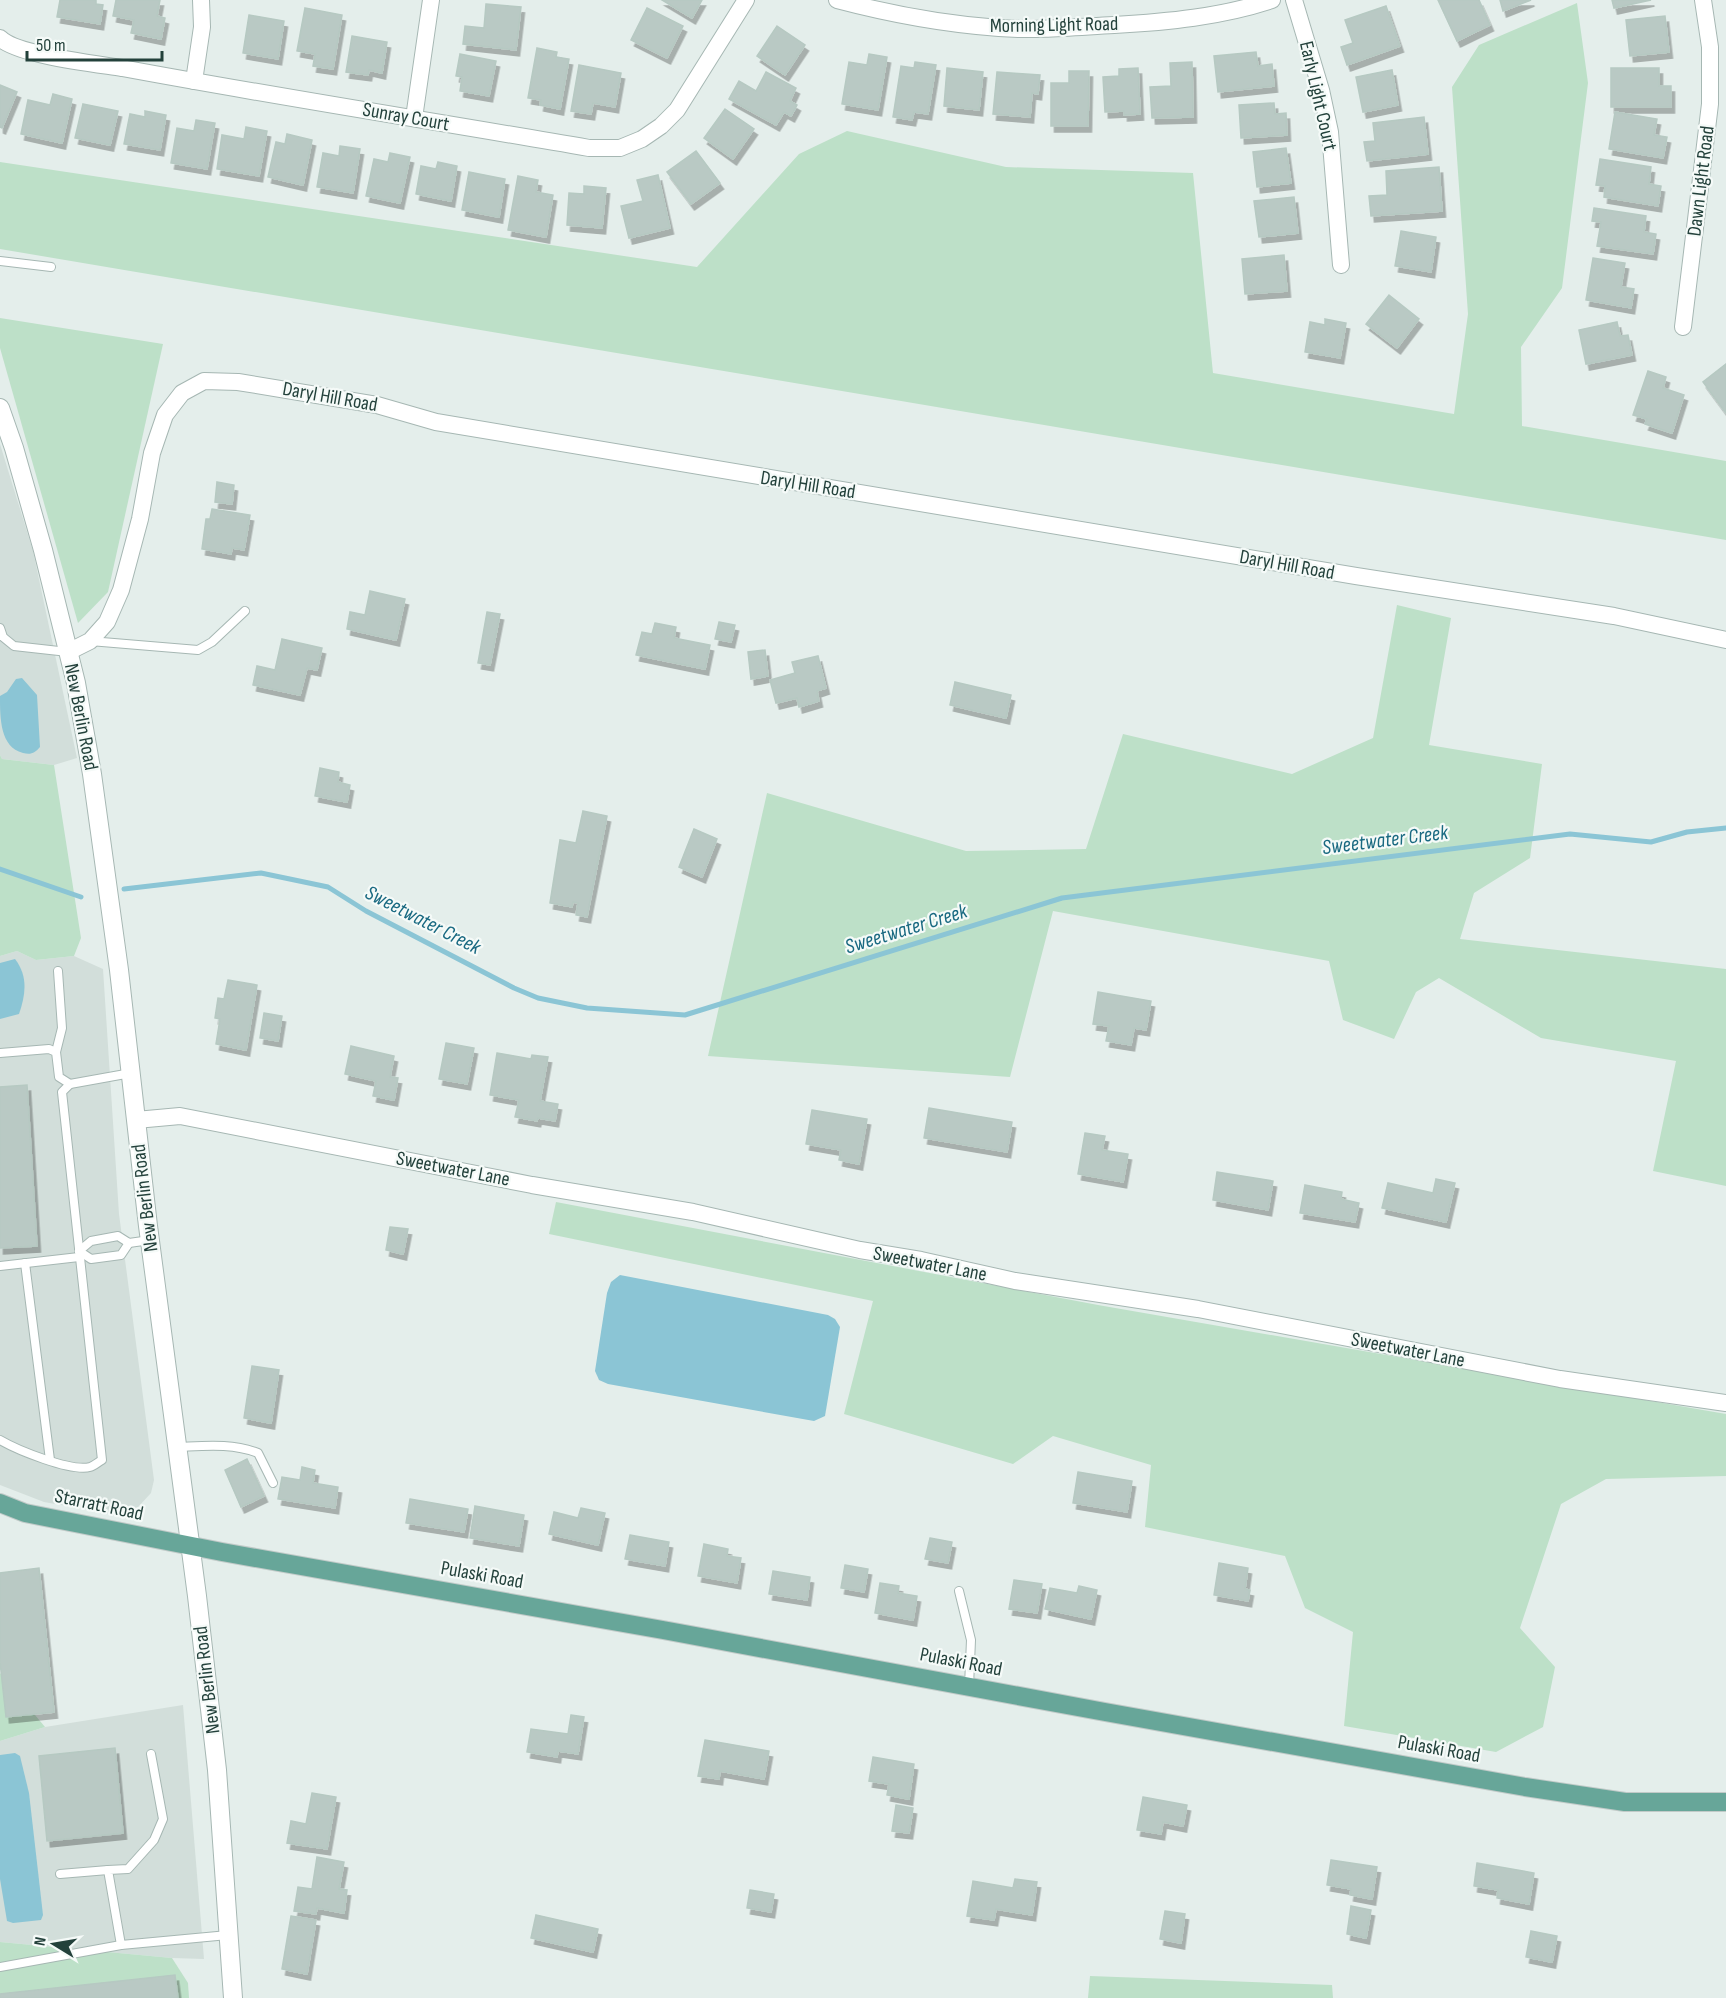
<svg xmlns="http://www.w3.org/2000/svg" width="1726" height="1998" viewBox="0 0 1726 1998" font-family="'Sofia Sans Condensed',sans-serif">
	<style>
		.built { fill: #d2deda }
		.green { fill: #bde0c8 }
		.water { fill: #8bc5d5 }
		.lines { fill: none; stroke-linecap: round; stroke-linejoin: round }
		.stream { stroke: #8bc5d5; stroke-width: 5 }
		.building { fill: #b9c9c4; stroke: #b6c9c2; stroke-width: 1.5; filter: url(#shadow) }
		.service-casing { stroke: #a6b7b3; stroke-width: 10 }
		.minor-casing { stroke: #a6b7b3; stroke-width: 18 }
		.tertiary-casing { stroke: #a6b7b3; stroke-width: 20 }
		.primary-casing { stroke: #c1cac8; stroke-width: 20 }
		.service { stroke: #fff; stroke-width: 8 }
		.minor { stroke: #fff; stroke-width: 16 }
		.tertiary { stroke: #fff; stroke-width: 18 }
		.primary { stroke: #67a699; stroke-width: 18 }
		.labels { text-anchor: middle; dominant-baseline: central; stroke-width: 4.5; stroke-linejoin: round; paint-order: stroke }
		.street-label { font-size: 20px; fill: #23413b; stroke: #f5faf8 }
		.water-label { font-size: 21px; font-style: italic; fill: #196981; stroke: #f5faf8 }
	</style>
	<defs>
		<filter id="shadow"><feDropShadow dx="3.5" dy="6" stdDeviation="0" flood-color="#0004"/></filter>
	</defs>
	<rect width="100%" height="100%" fill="#e4eeeb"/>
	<g class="built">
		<polygon points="0,444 33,551 77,758 54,765 2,759 0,755"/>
		<polygon points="17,951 36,960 74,956 103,969 119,1214 154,1480 151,1493 138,1507 117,1515 44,1502 0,1485 0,956"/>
		<polygon points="183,1705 204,1959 172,1958 0,1942 0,1741 45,1727"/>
	</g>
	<g class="green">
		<polygon points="1577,3 1588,83 1562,288 1521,347 1522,426 1726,461 1726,540 0,249 0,162 697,267 799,154 847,131 1006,167 1193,173 1213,373 1454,414 1468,314 1452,87 1479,45"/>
		<polygon points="0,318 163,344 108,592 78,623 0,348"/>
		<polygon points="1397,605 1451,618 1429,745 1542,764 1530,858 1474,893 1460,939 1726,969 1726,1186 1653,1171 1676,1061 1541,1038 1439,978 1416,992 1394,1039 1343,1020 1329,961 1053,911 1010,1077 708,1056 767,793 966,851 1086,849 1123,734 1292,774 1373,738"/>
		<polygon points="0,755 2,759 54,765 81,938 74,956 36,960 17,951 0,956"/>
		<polygon points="556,1202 1098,1305 1726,1414 1726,1476 1606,1479 1561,1504 1520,1628 1555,1667 1543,1727 1496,1752 1344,1726 1353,1632 1305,1608 1285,1556 1145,1527 1151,1465 1053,1436 1013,1464 844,1414 873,1301 549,1234"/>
		<polygon points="0,1673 45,1727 0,1741"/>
		<polygon points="0,1942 172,1958 188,1983 189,1998 0,1998"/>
		<polygon points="1090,1976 1332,1985 1333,1998 1088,1998"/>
	</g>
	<g class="water">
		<path d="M22,678L37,695L40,747C35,753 31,755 23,753C0,747 0,718 0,696L7,692L16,679Z"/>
		<path d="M15,959C28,976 26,994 19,1014L0,1019V963Z"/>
		<polygon points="620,1275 828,1315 835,1319 840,1327 825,1416 814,1421 608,1384 599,1380 595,1371 607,1293 611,1282"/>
		<polygon points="15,1753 20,1756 29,1793 43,1915 41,1920 13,1923 7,1921 0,1879 0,1755"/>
	</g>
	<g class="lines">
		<g class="stream">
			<polyline points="0,869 81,897"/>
			<polyline points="124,889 261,873 328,887 366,911 514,988 538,998 587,1008 685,1015 1062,898 1570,834 1651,842 1687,832 1726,828"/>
		</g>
	</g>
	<g class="building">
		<polygon points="60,0 96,0 96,4 103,5 100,24 57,17"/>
		<polygon points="116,0 160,0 157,16 165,18 161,39 131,33 134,20 113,16"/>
		<polygon points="662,0 702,0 692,18"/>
		<polygon points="1438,0 1479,0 1490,25 1457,41"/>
		<polygon points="1500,0 1531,0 1503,11"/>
		<polygon points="1612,0 1651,0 1614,8"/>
		<polygon points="486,4 521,7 516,50 463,44 465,26 484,28"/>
		<polygon points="1386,6 1400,46 1347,65 1341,47 1353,43 1345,20"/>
		<polygon points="305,8 342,15 333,69 313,66 315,54 297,51"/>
		<polygon points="647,8 683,26 667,58 631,40"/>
		<polygon points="249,15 284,21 278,59 243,53"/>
		<polygon points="1665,16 1669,52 1630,56 1626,20"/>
		<polygon points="777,26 805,45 785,75 757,56"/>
		<polygon points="352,36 387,42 382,73 369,70 368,75 346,72"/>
		<polygon points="537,48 557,52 556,57 569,59 560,109 540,105 541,100 528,98"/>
		<polygon points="1256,52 1258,66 1272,64 1274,86 1218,92 1214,56"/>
		<polygon points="460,54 496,61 489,96 460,91 462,77 456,76"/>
		<polygon points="869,54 887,57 878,110 842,104 849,62 867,65"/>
		<polygon points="915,62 936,65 928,114 914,112 912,120 893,117 901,66 914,68"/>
		<polygon points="1192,62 1193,117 1152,118 1150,87 1171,86 1170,63"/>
		<polygon points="579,65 621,73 615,107 593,103 591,114 571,111"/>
		<polygon points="947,68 983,72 979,110 944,106"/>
		<polygon points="1138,68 1140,114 1124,115 1124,111 1105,112 1103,77 1119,76 1119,69"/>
		<polygon points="1611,68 1659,68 1659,86 1671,86 1671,107 1611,107"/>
		<polygon points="1392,70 1398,105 1363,112 1356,77"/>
		<polygon points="1069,71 1089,71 1088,126 1051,126 1051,83 1069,83"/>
		<polygon points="766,72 796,88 790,101 797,105 791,116 784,112 776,125 729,99 739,81 756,91"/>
		<polygon points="997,72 1040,75 1038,94 1032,93 1030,117 993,114"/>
		<polygon points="0,85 17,92 2,128 0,127"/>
		<polygon points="53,94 72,99 62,143 21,134 28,100 50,105"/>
		<polygon points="1274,103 1275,114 1286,113 1287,135 1241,138 1239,105"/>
		<polygon points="83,104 118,111 110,145 75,138"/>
		<polygon points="725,109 754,129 733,159 704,138"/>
		<polygon points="145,111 166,115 160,150 124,144 130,114 145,117"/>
		<polygon points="1615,112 1657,119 1654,135 1667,137 1663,158 1609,149"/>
		<polygon points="1424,117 1428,154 1367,161 1364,142 1375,141 1373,123"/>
		<polygon points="196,120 215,123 207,169 171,163 177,128 194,131"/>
		<polygon points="246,127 267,131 259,176 217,169 222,135 244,139"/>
		<polygon points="287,134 312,140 303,185 268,177 276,142 285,144"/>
		<polygon points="340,146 360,149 353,193 317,187 323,153 339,156"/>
		<polygon points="1286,148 1291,183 1257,187 1253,152"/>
		<polygon points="696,151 720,183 691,204 667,172"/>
		<polygon points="390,153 410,157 400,203 366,196 374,159 388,162"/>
		<polygon points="1600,159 1651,167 1649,184 1661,186 1658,206 1604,197 1605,186 1596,185"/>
		<polygon points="438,162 457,166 451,201 416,194 421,166 436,169"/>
		<polygon points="1439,167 1442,211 1371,216 1369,196 1387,195 1386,171"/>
		<polygon points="469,172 505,179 499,217 462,210"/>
		<polygon points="658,175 670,228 629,238 621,206 643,201 637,180"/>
		<polygon points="518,176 538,180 536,192 553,195 546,237 508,230"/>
		<polygon points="584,186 606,188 602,228 567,225 569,193 584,194"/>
		<polygon points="1294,197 1298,233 1259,237 1254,201"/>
		<polygon points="1594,208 1646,216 1644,232 1656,234 1653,254 1597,246 1601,222 1592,221"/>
		<polygon points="1401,231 1436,237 1431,272 1395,266"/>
		<polygon points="1284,255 1287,291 1245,294 1242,259"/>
		<polygon points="1593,258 1625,263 1621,287 1634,289 1631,308 1586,300"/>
		<polygon points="1389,295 1419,319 1397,348 1366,324"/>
		<polygon points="1325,319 1346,323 1340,358 1305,352 1310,322 1325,325"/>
		<polygon points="1617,322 1620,336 1628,335 1632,355 1586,364 1579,330"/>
		<polygon points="1726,364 1726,413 1703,382"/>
		<polygon points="1648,371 1666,377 1663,388 1684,395 1672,433 1645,424 1647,419 1633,415"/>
		<polygon points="217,482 234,485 232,504 215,502"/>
		<polygon points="212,509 250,515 244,550 232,548 231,554 202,549 206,519 210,519"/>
		<polygon points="370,591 405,599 396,640 347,629 350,612 365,615"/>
		<polygon points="487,612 500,614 490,665 478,663"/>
		<polygon points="719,622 735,625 731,642 715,639"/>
		<polygon points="655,623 676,627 674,638 710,645 705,669 636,655 642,632 652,634"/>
		<polygon points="282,639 322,648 317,670 307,668 300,695 253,685 257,666 275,670"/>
		<polygon points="765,650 768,676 751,679 748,652"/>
		<polygon points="818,656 826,688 817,691 819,701 799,707 797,698 776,703 770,680 795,673 792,662"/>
		<polygon points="955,682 1011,695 1006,718 950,705"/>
		<polygon points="320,768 339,772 338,782 350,785 347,802 315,796"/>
		<polygon points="583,811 607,816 587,917 576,915 578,903 573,902 572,907 550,903 560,840 576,843"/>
		<polygon points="694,829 717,839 702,877 679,867"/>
		<polygon points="228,980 257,985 246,1050 216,1044 220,1019 215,1018 218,998 224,999"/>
		<polygon points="1098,992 1151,1001 1146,1030 1134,1028 1131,1045 1106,1041 1109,1026 1093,1024"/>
		<polygon points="264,1013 282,1016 278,1041 260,1038"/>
		<polygon points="446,1043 474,1048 467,1084 439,1079"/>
		<polygon points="351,1046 394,1056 390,1077 398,1078 394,1100 373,1096 376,1081 345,1074"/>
		<polygon points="497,1053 531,1059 532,1055 548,1057 540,1101 558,1104 555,1121 538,1118 537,1121 515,1117 519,1100 490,1095"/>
		<polygon points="27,1085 37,1246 0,1248 0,1087"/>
		<polygon points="929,1108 1012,1122 1007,1152 924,1138"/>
		<polygon points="812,1110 867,1119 859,1164 839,1160 841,1150 806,1144"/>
		<polygon points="1085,1133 1105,1136 1102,1150 1128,1154 1123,1182 1078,1174"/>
		<polygon points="1217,1172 1273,1181 1268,1210 1213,1200"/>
		<polygon points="1436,1179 1455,1183 1446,1222 1382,1208 1388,1183 1433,1193"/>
		<polygon points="1305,1185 1342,1192 1341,1199 1359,1203 1355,1222 1300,1213"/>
		<polygon points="390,1227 408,1229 403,1254 386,1250"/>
		<polygon points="252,1366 279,1370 271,1423 244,1418"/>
		<polygon points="247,1459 264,1496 241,1507 225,1470"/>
		<polygon points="302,1467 315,1470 313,1483 338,1487 335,1508 278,1499 282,1477 300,1480"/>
		<polygon points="1078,1472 1132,1481 1127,1512 1073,1503"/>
		<polygon points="410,1499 468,1509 464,1532 406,1523"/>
		<polygon points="475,1506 524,1515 519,1546 470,1538"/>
		<polygon points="581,1508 605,1513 598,1545 549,1534 554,1512 578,1518"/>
		<polygon points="630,1535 669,1542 665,1566 625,1559"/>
		<polygon points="930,1538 952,1542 948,1563 925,1559"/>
		<polygon points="704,1544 728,1549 727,1556 741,1558 737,1583 698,1576"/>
		<polygon points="1219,1563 1248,1568 1245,1589 1250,1590 1248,1601 1214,1595"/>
		<polygon points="845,1565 868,1569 864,1592 841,1588"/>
		<polygon points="39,1568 54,1712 6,1717 0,1662 0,1573"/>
		<polygon points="773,1571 810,1577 807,1600 769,1594"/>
		<polygon points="1014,1580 1042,1584 1037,1613 1009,1609"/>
		<polygon points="880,1583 899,1586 898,1593 917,1596 913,1620 875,1613"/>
		<polygon points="1079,1586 1097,1590 1091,1619 1045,1609 1050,1588 1077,1593"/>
		<polygon points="571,1715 584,1717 578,1754 558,1751 557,1757 527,1752 531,1729 568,1734"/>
		<polygon points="705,1740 769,1751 764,1779 720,1771 719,1779 698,1776"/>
		<polygon points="115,1748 123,1833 47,1841 39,1756"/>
		<polygon points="873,1757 914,1764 909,1799 887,1795 889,1784 869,1781"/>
		<polygon points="312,1793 336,1797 327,1849 287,1843 291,1821 306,1824"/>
		<polygon points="1143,1797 1187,1805 1183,1826 1163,1822 1161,1834 1137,1830"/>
		<polygon points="896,1805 913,1808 909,1833 892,1831"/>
		<polygon points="317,1857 344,1862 339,1889 347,1890 344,1913 317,1908 316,1914 294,1911 298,1887 312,1889"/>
		<polygon points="1331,1860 1377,1867 1372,1899 1350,1895 1351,1889 1327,1885"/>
		<polygon points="1477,1863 1534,1873 1529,1904 1497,1898 1498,1890 1474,1886"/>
		<polygon points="1015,1879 1037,1882 1032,1915 996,1909 994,1920 967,1916 973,1881 1013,1888"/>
		<polygon points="750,1890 774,1894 771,1912 747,1908"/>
		<polygon points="1351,1906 1371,1910 1366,1938 1347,1934"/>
		<polygon points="1165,1911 1185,1914 1181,1943 1160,1939"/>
		<polygon points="536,1915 598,1929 593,1952 531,1938"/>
		<polygon points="291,1916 316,1920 307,1974 282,1969"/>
		<polygon points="1531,1931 1557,1936 1552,1962 1526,1957"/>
		<polygon points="175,1975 178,1998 0,1998 0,1994"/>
	</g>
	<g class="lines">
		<g class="service-casing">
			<g id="service">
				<polyline points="0,261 51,267"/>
				<polyline points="0,628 3,637 14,646 68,652"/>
				<polyline points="90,641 198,650 212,642 245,611"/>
				<polyline points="56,1052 62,1028 58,971"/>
				<polyline points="0,1053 49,1049 56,1052 59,1077 70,1084"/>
				<polyline points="79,1251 91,1241 118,1236 129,1243 150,1240"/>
				<polyline points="79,1251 91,1259 121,1255 129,1243"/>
				<polyline points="25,1263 50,1460"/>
				<polyline points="0,1266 79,1257"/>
				<path d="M0,1440C17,1450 71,1472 90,1467C94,1466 98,1462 102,1460L62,1092L70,1084L131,1073"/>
				<path d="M177,1447C205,1446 232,1443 258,1453L273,1483"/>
				<polyline points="959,1591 971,1640 969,1686"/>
				<polyline points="151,1754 163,1819 154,1840 128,1869 108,1870 121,1945 228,1935"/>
				<polyline points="60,1874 108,1870"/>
				<polyline points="0,1967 121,1945"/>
			</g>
		</g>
		<g class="minor-casing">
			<g id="minor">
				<path d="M837,0C890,14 944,24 999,28C1037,31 1076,27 1114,25C1167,22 1221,17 1272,0"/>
				<polyline points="1294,0 1321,90 1330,132 1341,265"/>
				<path d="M0,38C16,55 97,64 122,68C278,97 433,121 589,148H620L642,139L661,126L677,110L746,0"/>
				<polyline points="194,81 202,27 201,0"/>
				<polyline points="414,118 431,0"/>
				<polyline points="1683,327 1710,104 1710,47 1703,0"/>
				<polyline points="68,652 90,641 107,622 121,590 140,519 152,453 165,415 182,393 204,381 238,382 377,405 436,422 1356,576 1614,616 1726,640"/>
				<polyline points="136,1120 180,1116 532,1185 693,1212 860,1250 921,1260 1015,1281 1198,1309 1560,1379 1726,1403"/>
			</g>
		</g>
		<g class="tertiary-casing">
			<polyline id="tertiary" points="0,408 14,448 43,550 76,683 92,774 119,970 148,1226 197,1596 217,1770 233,1998"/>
		</g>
		<g class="primary-casing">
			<polyline id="primary" points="0,1503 25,1513 222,1552 663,1630 1105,1712 1525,1787 1625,1802 1726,1802"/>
		</g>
		<use href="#service" class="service"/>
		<use href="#minor" class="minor"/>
		<use href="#tertiary" class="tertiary"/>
		<use href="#primary" class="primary"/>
	</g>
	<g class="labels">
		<g class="street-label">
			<text transform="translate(1054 25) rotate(-1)">Morning Light Road</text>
			<text transform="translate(1318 96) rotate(77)">Early Light Court</text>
			<text transform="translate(406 117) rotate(10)">Sunray Court</text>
			<text transform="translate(1701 181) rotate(-83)">Dawn Light Road</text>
			<text transform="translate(330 397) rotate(10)">Daryl Hill Road</text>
			<text transform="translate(808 485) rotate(9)">Daryl Hill Road</text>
			<text transform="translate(1287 565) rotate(10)">Daryl Hill Road</text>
			<text transform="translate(81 717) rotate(79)">New Berlin Road</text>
			<text transform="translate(453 1169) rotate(11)">Sweetwater Lane</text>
			<text transform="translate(145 1198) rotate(-97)">New Berlin Road</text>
			<text transform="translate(930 1264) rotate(11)">Sweetwater Lane</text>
			<text transform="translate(1408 1350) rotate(11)">Sweetwater Lane</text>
			<text transform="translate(99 1505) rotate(12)">Starratt Road</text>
			<text transform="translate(482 1575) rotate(10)">Pulaski Road</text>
			<text transform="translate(961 1662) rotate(11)">Pulaski Road</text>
			<text transform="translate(207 1680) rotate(-97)">New Berlin Road</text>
			<text transform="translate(1439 1749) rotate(10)">Pulaski Road</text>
		</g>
		<g class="water-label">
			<text transform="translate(1385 840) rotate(-7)">Sweetwater Creek</text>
			<text transform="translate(423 920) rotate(27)">Sweetwater Creek</text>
			<text transform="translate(906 929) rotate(-17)">Sweetwater Creek</text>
		</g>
	</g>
	<g transform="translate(54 1944) rotate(281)" stroke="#f5faf8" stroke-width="4.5" paint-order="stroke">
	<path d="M0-4.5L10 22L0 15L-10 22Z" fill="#23413b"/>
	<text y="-9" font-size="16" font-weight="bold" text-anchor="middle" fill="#23413b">N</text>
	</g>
	<path d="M27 51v9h135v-9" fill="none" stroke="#23413b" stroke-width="3"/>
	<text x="36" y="51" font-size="18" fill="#23413b" stroke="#f5faf8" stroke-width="4.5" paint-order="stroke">50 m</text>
</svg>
